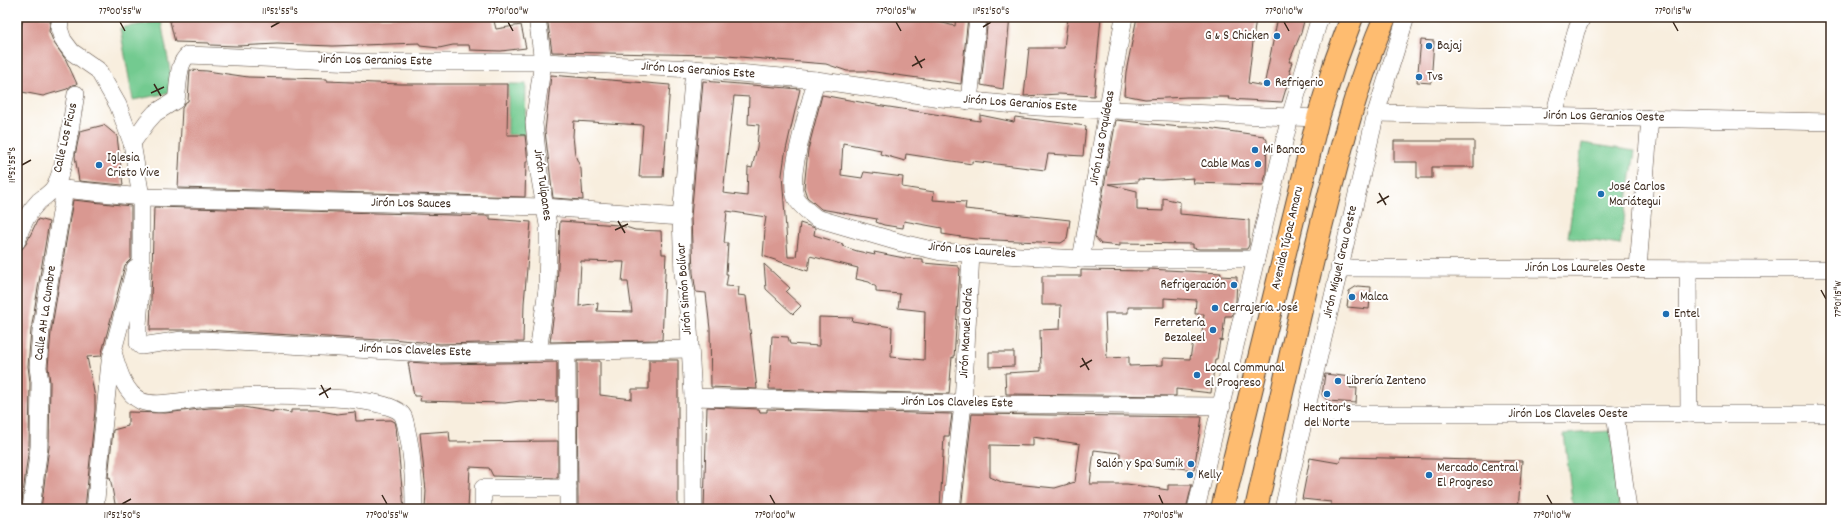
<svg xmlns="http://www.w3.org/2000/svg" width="1848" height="526" viewBox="0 0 1848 526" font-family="Dekko,sans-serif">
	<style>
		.green { fill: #73ca90; stroke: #577a57 }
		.building { fill: #d99891; fill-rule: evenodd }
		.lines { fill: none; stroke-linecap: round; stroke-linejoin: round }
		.street-casing { stroke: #57473b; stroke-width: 18 }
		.highway-casing { stroke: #57473b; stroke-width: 24 }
		.street { stroke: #fff; stroke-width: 17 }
		.highway { stroke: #febc70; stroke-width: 22 }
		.ticks { fill: none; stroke: #3b2a1e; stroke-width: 1.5 }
		.poi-dot { fill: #1f6fb2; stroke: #fff; stroke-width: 1.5 }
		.labels { text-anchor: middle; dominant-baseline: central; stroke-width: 4; stroke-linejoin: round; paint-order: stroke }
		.poi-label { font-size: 13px; fill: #3b2a1e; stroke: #fff; text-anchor: start }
		.street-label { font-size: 13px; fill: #3b2a1e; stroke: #fff }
		.neatline { fill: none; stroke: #3b2a1e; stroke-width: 1.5 }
		.ticks-label { font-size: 10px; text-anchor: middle; fill: #3b2a1e }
	</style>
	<rect width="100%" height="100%" fill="#fff"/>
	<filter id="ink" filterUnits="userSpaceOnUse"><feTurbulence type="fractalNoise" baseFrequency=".025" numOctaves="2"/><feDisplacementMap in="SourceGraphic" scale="8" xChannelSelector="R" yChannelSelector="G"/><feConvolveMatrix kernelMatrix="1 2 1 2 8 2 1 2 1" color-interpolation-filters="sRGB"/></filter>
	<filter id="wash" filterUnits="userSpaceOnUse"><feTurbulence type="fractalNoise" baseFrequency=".012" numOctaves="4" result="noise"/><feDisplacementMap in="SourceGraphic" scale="16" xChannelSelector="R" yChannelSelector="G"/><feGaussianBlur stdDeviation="0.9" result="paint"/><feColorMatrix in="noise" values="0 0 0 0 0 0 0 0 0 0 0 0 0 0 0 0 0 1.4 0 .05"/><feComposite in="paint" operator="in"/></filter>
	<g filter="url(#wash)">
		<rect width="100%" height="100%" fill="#f8eede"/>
		<g class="green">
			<polygon points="161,21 174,92 133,100 120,28"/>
			<polygon points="508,84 526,84 525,135 508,135"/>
			<polygon points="1582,143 1635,151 1620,245 1568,237"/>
			<polygon points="1611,431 1620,509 1573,509 1564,434"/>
			<rect x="496" y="507" width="30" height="2"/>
		</g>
		<g id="blocks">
			<g class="building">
				<polygon points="24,17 51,17 49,31 54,43 66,60 77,84 72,85 67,89 43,96 17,91 17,38"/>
				<polygon points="169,17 493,17 496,29 521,25 526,48 501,51 470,50 469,45 453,45 439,48 420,46 419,43 333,46 277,44 237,46 210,45 209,43 175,42"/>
				<polygon points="547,17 918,17 955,26 956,17 968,17 961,84 868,71 847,71 826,64 715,55 552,52"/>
				<polygon points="988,17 1010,17 1003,89 981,85"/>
				<polygon points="1068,17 1101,17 1094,96 1059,94 1024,96 1029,48 1064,48"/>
				<polygon points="1137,17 1256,17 1248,83 1264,86 1278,17 1305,17 1301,33 1289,62 1292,62 1289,71 1291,72 1282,102 1228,99 1229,97 1187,97 1145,99 1124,95 1126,72"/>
				<polygon points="1421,40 1434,41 1431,83 1417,82"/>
				<polygon points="190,70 207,71 248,77 327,79 327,81 401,84 508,84 507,135 525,135 528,162 526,162 525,197 178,188 182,108 186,102 188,101"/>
				<polygon points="551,75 670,85 663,177 639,177 643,125 574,121 573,136 575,155 581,169 583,200 553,198 545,131"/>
				<path d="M703,81L800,89L785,154L782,175L788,257H796L800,223L815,228L814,235L843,244L842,246L857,251L875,255L874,252L904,258L923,259V263L958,266L960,269L954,358L952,357L949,394L769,389L772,336L788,337L790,344L819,346V317L853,318L852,321L892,327L891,357L924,360L925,311L898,308L900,294L876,292V287L869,282L856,279L858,268L810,256L808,271L763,256L765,230H764L766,217L727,211L724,243H728L726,274H728L726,286L739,287L738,295L746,296L757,389L711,387L710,329L706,293L696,292L693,273L691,217ZM734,96L749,97L748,124L759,125L757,147L752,168L748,167L747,196L723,193Z"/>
				<polygon points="822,95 876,105 980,121 980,115 1014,122 1015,117 1086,126 1083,156 1048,154 1045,170 972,161 972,164 906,154 905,161 880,154 881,150 843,143 841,175 862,178 864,172 903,177 902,187 934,192 933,200 966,202 965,209 1070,220 1067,239 1061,243 974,239 942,234 942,228 904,221 903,228 884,225 876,222 877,219 821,209 807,197 804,188 808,150"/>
				<polygon points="1116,120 1180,127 1200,127 1264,136 1267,140 1266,174 1263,185 1193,183 1194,178 1161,180 1138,179 1138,182 1108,184 1137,191 1137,210 1163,211 1163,198 1180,202 1180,214 1249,220 1249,245 1247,249 1199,249 1193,248 1193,244 1120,243 1120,246 1101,244 1095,237"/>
				<polygon points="104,125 117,136 123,185 79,181 75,156 80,131"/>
				<polygon points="1394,141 1474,141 1474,167 1432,167 1432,178 1417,178 1417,162 1394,162"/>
				<polygon points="73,200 131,206 131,259 125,265 101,356 87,357 95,397 95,411 85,509 41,509 49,447 50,382 48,367 51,332"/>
				<polygon points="154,207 490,216 490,219 531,222 524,303 523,342 440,344 392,339 380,339 380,340 204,330 150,330"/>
				<polygon points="38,219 49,222 31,330 28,366 30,383 29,446 21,509 17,509 17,264 21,250 26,244"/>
				<path d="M560,221L619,225L635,230L661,231L662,254H666L662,340L550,342L557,290ZM581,261L624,262L622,282H628L632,312L597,311L598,303L579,306Z"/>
				<polygon points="764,264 790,288 786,292 801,306 793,314 766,289"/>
				<path d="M1149,269L1221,273L1220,276L1237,277L1236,301L1232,316H1225L1222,341L1220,340L1217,359H1215L1211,393L1176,389V396L1006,394L1005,373L1041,371L1040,330L1060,329L1061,305H1042V276H1081V270L1149,271ZM1164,298L1196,300L1195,314H1204L1201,342L1193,341L1190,359L1163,358V365L1129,366V357L1107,358L1105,313H1128V307H1164Z"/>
				<polygon points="1357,286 1371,287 1369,309 1347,307 1349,291"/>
				<polygon points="989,352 1014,352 1014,366 989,367"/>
				<polygon points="649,360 678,360 678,509 578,509 577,361 600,361 600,395 632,399 632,389 649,389"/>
				<polygon points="408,362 440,364 557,362 557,402 520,401 505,403 420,401 421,396 414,396"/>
				<polygon points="1325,374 1351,377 1350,388 1357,388 1356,403 1328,401 1322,395"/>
				<polygon points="243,407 273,412 273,410 291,413 291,410 316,410 337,414 355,412 356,421 391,420 395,422 396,426 404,509 116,509 110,477 108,478 113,430 128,426 128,412 165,413 209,408"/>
				<polygon points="707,407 759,409 760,412 767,412 767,409 952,414 949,436 944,436 940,509 704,509"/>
				<path d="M972,414L1202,417L1194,470L1120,460V453L1094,450L1090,484H1127L1168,490V485H1192L1186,509H961ZM1033,437L1080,444L1075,482L1055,488L1004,483L990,477V445L1033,446Z"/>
				<polygon points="449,431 450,442 558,441 558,478 493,476 489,468 470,467 468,509 425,509 426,491 420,433"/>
				<polygon points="1342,457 1522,461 1518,509 1331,509 1331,502 1302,499 1310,458 1339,463"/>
			</g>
		</g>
	</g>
	<g filter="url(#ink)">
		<use href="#blocks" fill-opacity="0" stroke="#57473b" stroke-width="1"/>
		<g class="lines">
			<g class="street-casing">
				<g id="street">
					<polyline points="61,17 59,28 63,40 72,52 98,70 118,105 132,143 141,197 141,287 138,325 138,343 141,346 182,340 203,340 440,354 690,349"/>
					<polyline points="537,17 543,62 534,123 539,173 548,225 548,247 547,289 538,352"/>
					<path d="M816,80C810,105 786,177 796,198C800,206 809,212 816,218L902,243L941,252L1081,259H1256"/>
					<polyline points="969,101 978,17"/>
					<polyline points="1376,113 1831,122"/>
					<polyline points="1554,116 1576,31 1582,17"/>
					<path d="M132,143L147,122L155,113L176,100C179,85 177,64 188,55L356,62H543L694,69L816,80L941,98L1037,107L1318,118"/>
					<polyline points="54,188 141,197 544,207 681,217"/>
					<path d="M17,241C21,226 28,212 39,201C44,197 52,192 55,186C67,163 71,121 76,94"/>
					<polyline points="1081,259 1124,17"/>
					<polyline points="1339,268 1831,269"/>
					<polyline points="1638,268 1650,118"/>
					<polyline points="1688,269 1689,414"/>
					<path d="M113,352C118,369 124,393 141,401C158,408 189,399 208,398C237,396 391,391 403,416C405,420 406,426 407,431C413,456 414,483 414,509"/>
					<polyline points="567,352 568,509"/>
					<polyline points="693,397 963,404 1222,406"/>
					<polyline points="1305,414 1831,414"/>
					<polyline points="1615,414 1628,509"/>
					<polyline points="31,509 39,447 40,382 38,367 41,331 65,189"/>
					<polyline points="95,509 110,362 135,268"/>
					<polyline points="483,509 483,488 568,488"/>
					<polyline points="694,509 693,397 688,311 683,274 681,217 694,69"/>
					<polyline points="951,509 963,404 971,253"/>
					<polyline points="1196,509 1290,117 1320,17"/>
					<polyline points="1283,509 1376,113 1406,17"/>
				</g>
			</g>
			<g class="highway-casing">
				<g id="highway">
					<polyline points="1222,509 1318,118 1335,63 1352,17"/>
					<path d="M1256,509C1278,409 1300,310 1325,211C1342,145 1358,79 1385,17"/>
				</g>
			</g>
			<use href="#street" class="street"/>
			<use href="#highway" class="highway"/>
		</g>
	</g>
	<path class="ticks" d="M120,22L125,31M508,22L513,31M896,22L901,31M1284,22L1289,31M1673,22L1678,31M271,27L280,22M983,27L991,22M915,56L922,68M912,66L925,59M154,84L161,96M151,93L164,87M22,165L31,160M1379,193L1386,205M1377,203L1389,196M618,221L625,233M615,230L628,224M1821,290L1826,299M1082,358L1089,370M1080,367L1092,360M321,385L328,398M319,395L331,388M382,495L387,504M770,495L775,504M1159,495L1163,504M1547,495L1552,504M122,504L131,499"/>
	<g class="poi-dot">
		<circle cx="1277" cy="36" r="4"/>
		<circle cx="1429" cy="46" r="4"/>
		<circle cx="1419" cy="77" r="4"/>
		<circle cx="1267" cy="83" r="4"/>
		<circle cx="1255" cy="150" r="4"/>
		<circle cx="1258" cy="164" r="4"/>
		<circle cx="99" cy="165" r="4"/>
		<circle cx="1601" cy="194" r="4"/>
		<circle cx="1234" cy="285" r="4"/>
		<circle cx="1352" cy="297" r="4"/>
		<circle cx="1215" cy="308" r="4"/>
		<circle cx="1666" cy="314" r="4"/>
		<circle cx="1213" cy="330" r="4"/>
		<circle cx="1197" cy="375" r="4"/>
		<circle cx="1338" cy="381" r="4"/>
		<circle cx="1327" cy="394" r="4"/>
		<circle cx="1191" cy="464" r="4"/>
		<circle cx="1190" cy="475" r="4"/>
		<circle cx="1429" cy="475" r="4"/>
	</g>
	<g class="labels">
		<g class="poi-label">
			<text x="1269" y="36" text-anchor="end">G &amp; S Chicken</text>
			<text x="1437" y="46">Bajaj</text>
			<text x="1427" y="77">Tvs</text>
			<text x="1275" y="83">Refrigerio</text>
			<text x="1263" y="150">Mi Banco</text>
			<text x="107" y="158">Iglesia<tspan x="107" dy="15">Cristo Vive</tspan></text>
			<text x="1250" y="164" text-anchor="end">Cable Mas</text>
			<text x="1609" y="187">José Carlos<tspan x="1609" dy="15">Mariátegui</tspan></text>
			<text x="1226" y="285" text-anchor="end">Refrigeración</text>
			<text x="1360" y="297">Malca</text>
			<text x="1223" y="308">Cerrajería José</text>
			<text x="1674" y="314">Entel</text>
			<text x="1205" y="323" text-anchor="end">Ferretería<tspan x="1205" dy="15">Bezaleel</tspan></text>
			<text x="1205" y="368">Local Communal<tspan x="1205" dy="15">el Progreso</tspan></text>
			<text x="1346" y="381">Librería Zenteno</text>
			<text x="1327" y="408" text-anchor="middle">Hectitor's<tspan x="1327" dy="15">del Norte</tspan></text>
			<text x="1183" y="464" text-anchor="end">Salón y Spa Sumik</text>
			<text x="1437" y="468">Mercado Central<tspan x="1437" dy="15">El Progreso</tspan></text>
			<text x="1198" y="475">Kelly</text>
		</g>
		<g class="street-label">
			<text transform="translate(375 61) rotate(1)">Jirón Los Geranios Este</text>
			<text transform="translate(698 71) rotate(4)">Jirón Los Geranios Este</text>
			<text transform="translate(1020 104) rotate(4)">Jirón Los Geranios Este</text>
			<text transform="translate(1604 117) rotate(1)">Jirón Los Geranios Oeste</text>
			<text transform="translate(66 138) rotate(-77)">Calle Los Ficus</text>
			<text transform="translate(1103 138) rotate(-80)">Jirón Las Orquídeas</text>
			<text transform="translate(542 185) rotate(82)">Jirón Tulipanes</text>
			<text transform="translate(411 204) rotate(1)">Jirón Los Sauces</text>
			<text transform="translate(1288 238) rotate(-77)">Avenida Túpac Amaru</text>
			<text transform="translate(972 251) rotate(5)">Jirón Los Laureles</text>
			<text transform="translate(1341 262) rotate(-77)">Jirón Miguel Grau Oeste</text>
			<text x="1585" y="268">Jirón Los Laureles Oeste</text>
			<text transform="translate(685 289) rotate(-94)">Jirón Simón Bolívar</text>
			<text transform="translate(46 313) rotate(-82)">Calle AH La Cumbre</text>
			<text transform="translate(967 333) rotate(-87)">Jirón Manuel Odría</text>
			<text transform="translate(415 351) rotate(2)">Jirón Los Claveles Este</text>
			<text transform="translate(957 403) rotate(1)">Jirón Los Claveles Este</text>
			<text x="1568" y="414">Jirón Los Claveles Oeste</text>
		</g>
	</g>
	<rect width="1848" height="526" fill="none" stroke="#fff" stroke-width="44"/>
	<rect x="22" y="22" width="1804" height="482" class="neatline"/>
	<g class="ticks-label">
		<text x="120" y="14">77°00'55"W</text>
		<text x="280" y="14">11°52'55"S</text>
		<text x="508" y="14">77°01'00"W</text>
		<text x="896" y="14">77°01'05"W</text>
		<text x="991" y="14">11°52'50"S</text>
		<text x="1284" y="14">77°01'10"W</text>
		<text x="1673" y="14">77°01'15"W</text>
		<text transform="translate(11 165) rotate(-90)" y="4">11°52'55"S</text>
		<text transform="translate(1837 299) rotate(-90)" y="4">77°01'15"W</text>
		<text x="122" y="518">11°52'50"S</text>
		<text x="387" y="518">77°00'55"W</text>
		<text x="775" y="518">77°01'00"W</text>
		<text x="1163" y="518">77°01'05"W</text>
		<text x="1552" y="518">77°01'10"W</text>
	</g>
</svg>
